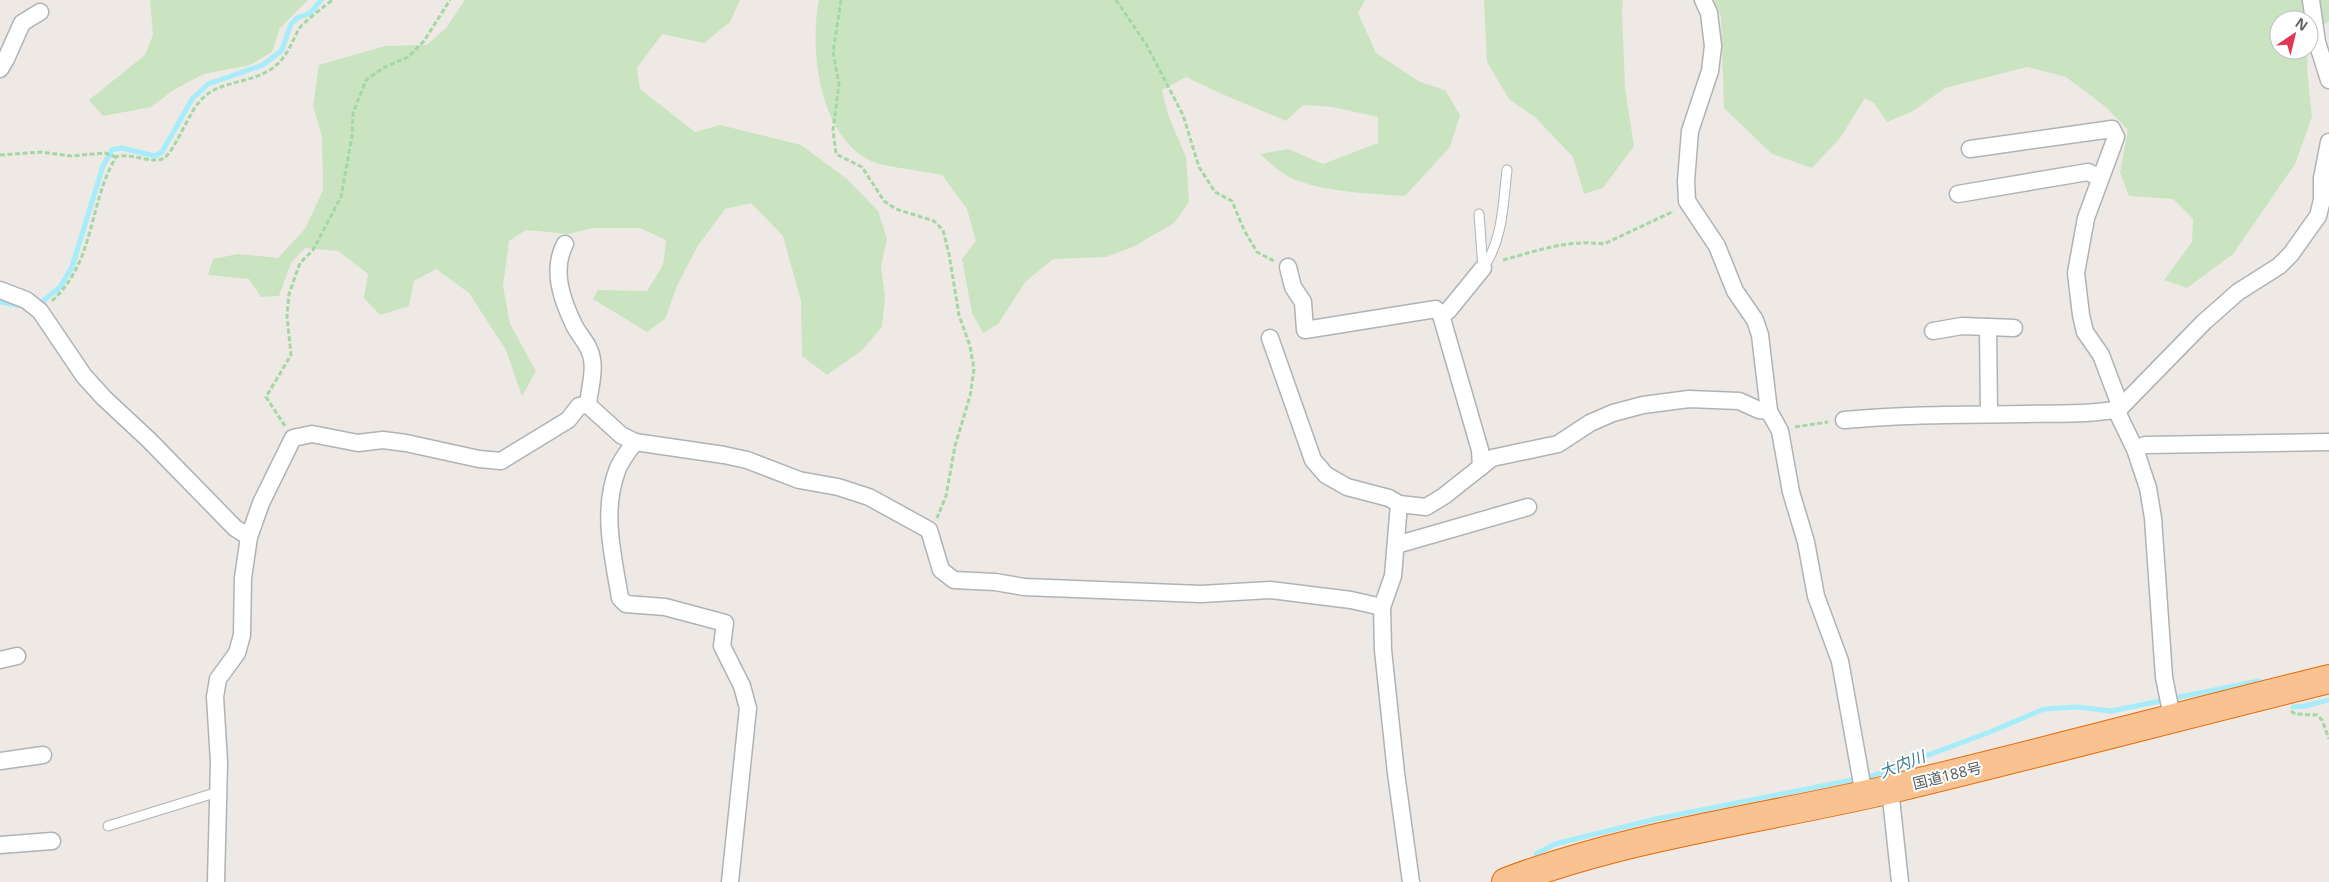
<svg xmlns="http://www.w3.org/2000/svg" width="2329" height="882" viewBox="0 0 2329 882" font-family="'Noto Sans','Noto Sans JP',sans-serif">
	<style>
		.green { fill: #cae4c1 }
		.lines { fill: none; stroke-linecap: round; stroke-linejoin: round }
		.stream { stroke: #a6ecfb; stroke-width: 5 }
		.lane-casing { stroke: #afb3b6; stroke-width: 11 }
		.street-casing { stroke: #afb3b6; stroke-width: 19 }
		.highway-casing { stroke: #e8690a; stroke-width: 30 }
		.path { stroke: #a5d6a5; stroke-width: 3; stroke-dasharray: 5 2.5; stroke-linecap: butt }
		.lane { stroke: #fff; stroke-width: 9 }
		.street { stroke: #fff; stroke-width: 16 }
		.highway { stroke: #f8c390; stroke-width: 28 }
		.labels { text-anchor: middle; dominant-baseline: central; stroke-width: 4; stroke-linejoin: round; paint-order: stroke }
		.street-label { font-size: 15px; fill: #5c6164; stroke: #fff }
		.water-label { font-size: 16px; font-style: italic; fill: #3c7d93; stroke: #fff }
	</style>
	<rect width="100%" height="100%" fill="#eee9e4"/>
	<g class="green">
		<polygon points="150,0 308,0 280,28 272,52 250,65 204,74 175,89 151,107 103,116 89,100 145,55 153,35"/>
		<polygon points="465,0 740,0 730,22 704,43 662,34 637,68 640,89 695,132 720,125 801,145 847,179 878,211 887,239 881,266 885,297 882,327 861,351 827,375 802,356 801,301 783,236 751,203 725,209 697,247 677,286 665,319 647,332 593,299 598,290 647,291 663,265 666,240 640,228 592,228 569,234 526,230 509,241 503,286 510,324 536,371 522,396 506,350 469,293 436,269 414,281 409,306 380,315 364,298 368,274 338,251 305,248 291,263 279,296 261,297 249,279 208,275 213,259 238,254 278,258 305,229 323,190 322,137 313,106 319,65 385,46 427,45 446,28"/>
		<path d="M819,0H1365L1358,13L1376,53L1420,82L1445,90L1460,115L1450,147L1405,196C1371,194 1330,192 1298,181C1284,176 1271,164 1260,154L1288,149L1323,164L1378,143V117L1333,107L1303,105L1286,121L1222,94L1186,77L1162,90L1168,115L1186,157L1189,202L1174,223L1135,246L1106,257L1053,259L1026,281L998,324L983,333L972,313L962,259L976,241L967,209L942,175C924,171 885,167 871,161C819,136 809,50 819,0Z"/>
		<polygon points="1484,0 1623,0 1622,12 1625,88 1634,146 1603,188 1584,194 1573,157 1536,118 1509,99 1487,62"/>
		<polygon points="1714,0 2329,0 2329,21 2309,34 2309,20 2279,20 2279,50 2308,50 2307,68 2312,117 2295,164 2233,254 2187,288 2164,280 2192,242 2193,219 2173,199 2129,196 2120,172 2128,130 2107,108 2066,77 2027,67 1945,88 1913,111 1887,122 1874,103 1865,98 1840,138 1812,168 1772,154 1724,108 1721,17"/>
	</g>
	<g class="lines">
		<g class="stream">
			<polyline points="0,302 22,306"/>
			<polyline points="42,302 60,287 72,267 103,166 112,150 122,148 155,156 162,152 192,99 208,84 263,65 282,50 291,24 297,18 310,13 321,0"/>
			<polyline points="2293,707 2305,706 2329,700"/>
			<polyline points="1536,854 1555,844 1656,819 1872,776 1990,732 2044,709 2077,707 2111,711 2259,681 2265,683"/>
		</g>
		<g class="lane-casing">
			<g id="lane">
				<polyline points="1479,214 1483,268"/>
				<path d="M1483,268C1503,240 1503,204 1507,170"/>
				<polyline points="108,826 218,792"/>
			</g>
		</g>
		<g class="street-casing">
			<g id="street">
				<polyline points="1703,0 1709,13 1713,46 1710,71 1690,131 1686,181 1687,201 1717,246 1735,291 1755,320 1760,335 1769,411 1780,431 1791,492 1806,542 1816,596 1840,661 1864,795"/>
				<polyline points="2311,0 2317,42 2329,80"/>
				<polyline points="0,69 6,59 22,23 40,12"/>
				<polyline points="1970,149 2112,129 2116,137 2086,218 2076,273 2081,315 2085,332 2101,355 2118,400 2119,416 2135,449 2148,488 2153,518 2164,677 2172,717"/>
				<polyline points="1958,194 2088,172 2100,178"/>
				<path d="M565,244C551,270 562,300 574,325C580,337 590,345 592,359C595,374 589,390 588,405"/>
				<polyline points="1288,267 1293,287 1303,302 1305,330 1436,309 1441,315 1480,450 1481,467"/>
				<polyline points="0,290 26,300 40,311 84,376 104,398 149,440 235,528 249,537"/>
				<polyline points="1441,315 1448,311 1483,268"/>
				<polyline points="1988,327 1989,414"/>
				<polyline points="1933,331 1962,326 2014,328"/>
				<polyline points="1270,338 1313,460 1326,475 1347,487 1389,498 1399,504 1426,507 1444,496 1492,458 1558,444 1590,423 1613,413 1643,405 1689,399 1739,401 1759,410 1769,411"/>
				<path d="M1844,420C1905,414 1966,415 2027,414C2057,413 2089,415 2119,409L2204,322L2238,292L2279,266L2291,254L2318,216L2322,200V178L2329,142"/>
				<path d="M635,442C629,450 622,459 618,468C601,511 613,555 620,598L626,604L665,607L725,623L722,646L742,686L748,708L730,882"/>
				<polyline points="2135,449 2145,445 2329,442"/>
				<polyline points="1399,504 1393,576 1382,607 1383,650 1396,773 1411,882"/>
				<polyline points="1396,545 1528,507"/>
				<polyline points="0,660 17,656"/>
				<polyline points="0,761 43,755"/>
				<polyline points="1890,789 1900,882"/>
				<polyline points="0,845 52,841"/>
				<polyline points="216,882 219,762 215,697 218,679 237,653 242,635 243,578 249,537 261,503 293,438 312,434 358,443 383,440 406,443 479,459 501,461 568,420 579,406 588,405 621,435 635,442 724,455 747,460 799,480 838,487 869,497 929,530 941,570 954,580 995,582 1024,587 1201,594 1270,590 1351,600 1382,607"/>
			</g>
		</g>
		<g class="highway-casing">
			<path id="highway" d="M1506,882C1630,835 1763,819 1891,789C2037,754 2183,715 2329,679"/>
		</g>
		<g class="path">
			<polyline points="841,0 833,52 839,84 833,130 836,154 862,167 884,201 896,209 934,221 943,230 949,254 959,315 970,346 974,369 970,396 955,446 946,496 937,518"/>
			<polyline points="1116,0 1146,44 1183,115 1199,167 1215,192 1232,201 1244,230 1257,252 1274,261"/>
			<polyline points="0,155 41,152 71,156 105,153 116,157"/>
			<path d="M1503,260C1536,251 1569,239 1604,244L1674,211"/>
			<path d="M52,301C96,260 88,204 116,157C130,152 154,165 164,158C175,151 188,114 200,101C219,79 251,85 274,67C288,56 291,43 299,29C300,25 329,2 333,0"/>
			<polyline points="285,426 266,397 291,355 287,316 289,294 300,263 313,250 341,197 352,136 353,113 366,80 383,68 408,57 424,41 450,0"/>
			<polyline points="1795,427 1828,422"/>
			<polyline points="2291,711 2295,714 2317,715 2322,720 2329,739"/>
		</g>
		<use href="#lane" class="lane"/>
		<use href="#street" class="street"/>
		<use href="#highway" class="highway"/>
	</g>
	<g class="labels">
		<g class="street-label">
			<text transform="translate(1947 775) rotate(-14)">国道188号</text>
		</g>
		<g class="water-label">
			<text transform="translate(1902 764) rotate(-21)">大内川</text>
		</g>
	</g>
	<g transform="translate(2294 35) rotate(35)"><circle r="24" fill="#ffffff" stroke="#bec0c1"/>
	<path d="M0-4L9 19L0 12L-9 19Z" fill="#e23655"/>
	<text y="-8" font-size="14" font-weight="bold" text-anchor="middle" fill="#5c6164">N</text>
	</g>
</svg>
